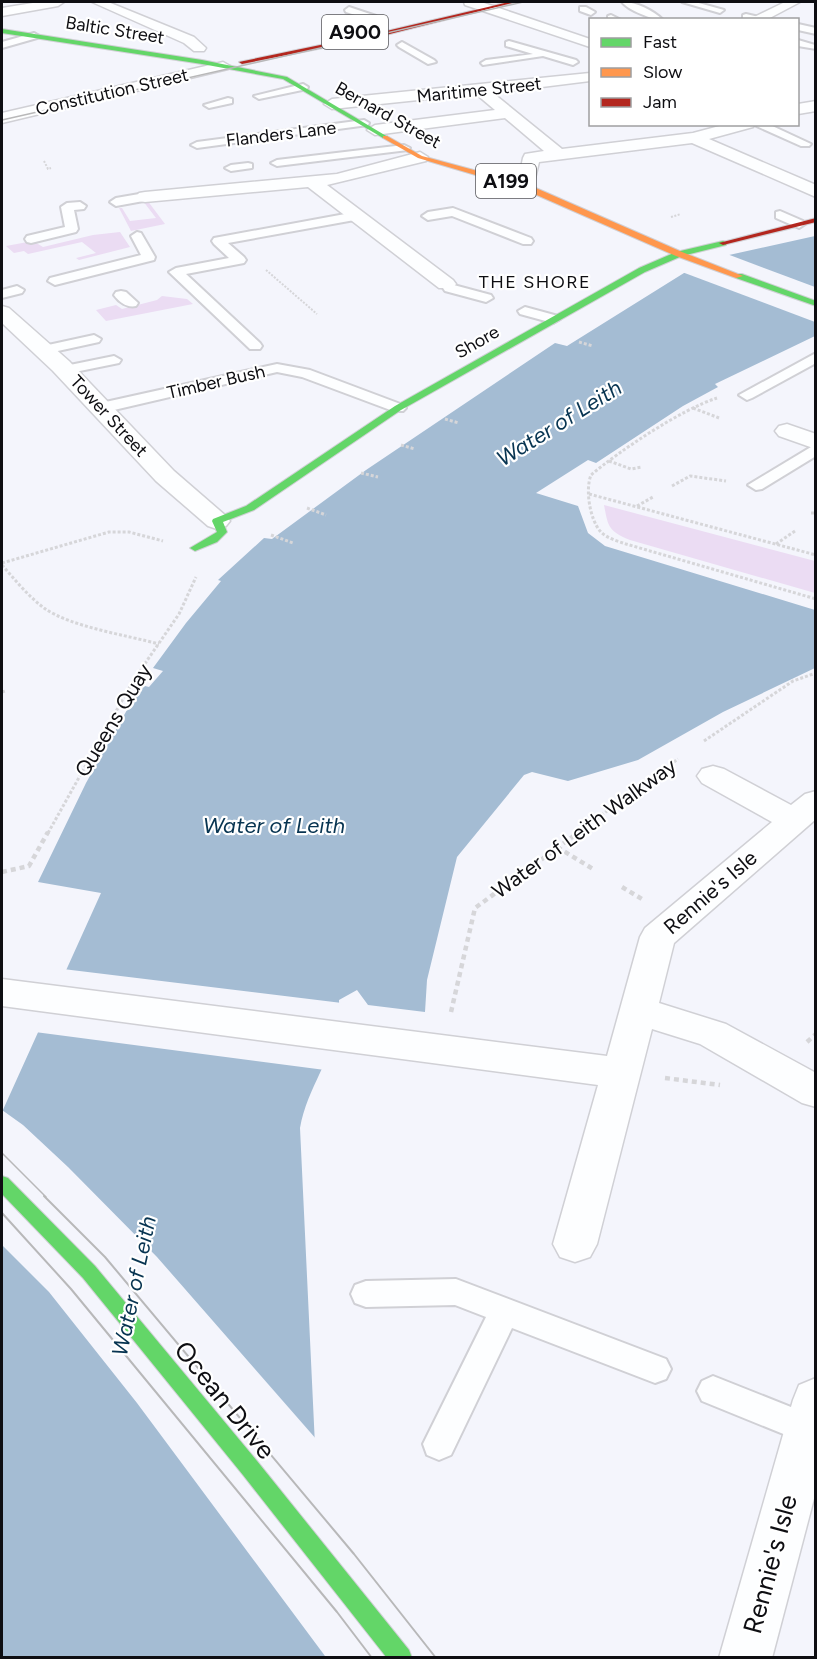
<svg xmlns="http://www.w3.org/2000/svg" width="817" height="1659" viewBox="0 0 817 1659" font-family="Figtree,sans-serif">
	<style>
		.green { fill: #ebdcf3 }
		.water { fill: #a4bcd3 }
		.pier { fill: #f4f5fc }
		.lines { fill: none; stroke-linecap: round; stroke-linejoin: round }
		.lane-casing { stroke: #d0d0d5; stroke-width: 4 }
		.street-casing { stroke: #d0d0d5; stroke-width: 3 }
		.fast-casing { stroke: #d0d0d5; stroke-width: 2 }
		.slow-casing { stroke: #d0d0d5; stroke-width: 2 }
		.jam-casing { stroke: #d0d0d5; stroke-width: 2 }
		.path-far2 { stroke: #d6d6d9; stroke-width: 2; stroke-dasharray: 2 1.5; stroke-linecap: butt }
		.path-far1 { stroke: #d6d6d9; stroke-width: 3; stroke-dasharray: 3 2; stroke-linecap: butt }
		.path { stroke: #d6d6d9; stroke-width: 4.5; stroke-dasharray: 5 4; stroke-linecap: butt }
		.lane { fill: #fdfeff; fill-rule: evenodd }
		.street { fill: #fdfeff; fill-rule: evenodd }
		.fast { fill: #63d668; fill-rule: evenodd }
		.slow { fill: #ff974d; fill-rule: evenodd }
		.jam { fill: #b3261e; fill-rule: evenodd }
		.tram-far1 { stroke: #b8b8b9; stroke-width: 1.5 }
		.tram { stroke: #b8b8b9; stroke-width: 2 }
		.labels { text-anchor: middle; dominant-baseline: central; stroke-width: 4.5; stroke-linejoin: round; paint-order: stroke }
		.far-street-label { font-size: 18px; fill: #0e0e12; stroke: #fff }
		.far-neighbourhood-label { font-size: 18px; letter-spacing: 1.5px; fill: #0e0e12; stroke: #fff }
		.shield { fill: #fff; stroke: #565659; stroke-width: 1.5 }
		.shield-label { font-size: 20px; font-weight: bold; fill: #0e0e12 }
		.street-label { font-size: 21px; fill: #0e0e12; stroke: #fff }
		.water-label { font-size: 22px; font-style: italic; fill: #073451; stroke: #fff }
		.near-street-label { font-size: 26px; fill: #0e0e12; stroke: #fff }
	</style>
	<rect width="100%" height="100%" fill="#f4f5fc"/>
	<g class="green">
		<polygon points="147,200 165,224 131,231 119,208 122,208 130,221 156,218 143,201"/>
		<polygon points="120,232 130,247 79,260 76,258 96,253 82,242 28,254 24,251 14,253 6,246 33,241 43,247 93,235"/>
		<polygon points="162,296 187,299 193,304 106,321 96,310 116,305 122,309 157,300"/>
		<path d="M604,505L815,561V593L630,540C608,531 608,526 604,505Z"/>
	</g>
	<path class="water" d="M815,236V336L715,384L718,387L683,406L596,463L588,460L536,493L578,506L588,533L605,546L815,610V668L723,712L638,760L568,781L532,772L524,775L457,857L427,980L425,1012L368,1005L357,990L339,1000C341,1051 308,1082 300,1128L325,1657H2V1112L101,893L38,882L86,783L141,685L149,687L163,671L153,668L186,623L221,581L218,580L264,538L272,539L366,470L555,343L567,346L684,273L729,255Z"/>
	<g class="pier">
		<polygon points="727,254 815,287 815,322 682,272"/>
		<polygon points="63,969 342,1003 340,1034 325,1070 35,1032"/>
		<polygon points="2,1110 23,1125 68,1167 157,1257 317,1440 327,1647 325,1656 137,1403 49,1292 2,1245"/>
	</g>
	<g class="lines">
		<g class="lane-casing">
			<g id="lane">
				<path d="M622,2C634,1 653,10 663,20C653,20 628,10 622,2Z"/>
				<polygon points="682,2 695,2 724,10 720,13"/>
				<polygon points="349,7 376,16 377,18 373,21 346,12 345,10"/>
				<polygon points="580,7 586,7 595,12 591,15 580,11"/>
				<polygon points="746,14 759,17 761,19 743,19 743,15"/>
				<polygon points="611,15 621,20 608,20 608,16"/>
				<polygon points="798,24 816,28 816,34 798,30"/>
				<polygon points="34,33 39,36 37,38 2,48 2,42"/>
				<polygon points="798,40 815,45 816,49 798,46"/>
				<polygon points="509,41 576,60 578,62 573,65 543,56 483,65 481,63 486,60 533,54 506,46 506,42"/>
				<polygon points="402,42 434,60 436,62 428,64 399,47 397,45"/>
				<polygon points="303,84 308,87 307,89 259,99 254,96"/>
				<polygon points="228,98 232,99 232,103 209,108 204,105"/>
				<polygon points="364,120 369,123 368,125 197,148 191,145 197,142"/>
				<polygon points="752,124 768,124 811,144 809,146 801,146"/>
				<polygon points="404,145 410,148 408,150 277,166 271,163 277,160"/>
				<polygon points="248,163 252,164 252,168 231,171 225,168 231,165"/>
				<polygon points="145,193 151,197 149,200 116,206 110,202 116,198"/>
				<polygon points="80,202 86,206 84,209 74,210 78,229 76,232 31,243 27,242 25,239 27,236 65,227 61,207 67,203"/>
				<polygon points="453,208 531,238 533,241 531,244 523,244 452,216 428,220 422,216 428,212"/>
				<polygon points="780,211 803,221 805,224 799,228 776,218 776,212"/>
				<polygon points="356,212 360,213 360,219 228,243 244,257 246,260 244,263 186,274 260,343 262,346 260,349 250,349 169,272 176,268 229,258 214,244 212,241 214,238"/>
				<polygon points="137,232 141,233 155,257 154,260 55,285 48,281 50,278 141,255 131,236"/>
				<polygon points="450,284 491,295 493,298 486,302 445,291 443,288"/>
				<polygon points="17,286 24,290 22,293 2,298 2,290"/>
				<path d="M121,291L126,292L138,303L136,306C127,308 119,302 114,295L116,292Z"/>
				<polygon points="525,307 558,316 560,319 553,323 520,314 518,311"/>
				<polygon points="94,335 101,339 99,342 44,354 37,350 39,347"/>
				<polygon points="816,353 816,363 752,398 747,400 739,395"/>
				<polygon points="114,356 121,360 119,363 65,374 58,370 60,367"/>
				<polygon points="277,364 310,370 403,405 406,408 403,411 393,411 302,377 277,372 101,413 93,408 101,403"/>
				<polygon points="816,444 816,456 762,489 756,490 748,485"/>
				<polygon points="456,1279 666,1359 671,1369 666,1379 655,1383 512,1328 451,1455 439,1460 427,1455 423,1444 486,1317 455,1305 366,1307 355,1303 351,1294 355,1285 366,1281"/>
				<polygon points="713,1376 816,1417 816,1441 808,1444 702,1401 697,1391 702,1381"/>
			</g>
		</g>
		<g class="street-casing">
			<g id="street">
				<polygon points="39,2 64,2 58,6 2,16 2,8"/>
				<polygon points="92,2 108,2 194,37 206,48 204,51 194,51 184,43"/>
				<polygon points="464,2 481,2 590,39 590,47 465,5"/>
				<polygon points="785,2 800,2 766,20 748,20"/>
				<polygon points="223,62 230,66 228,69 2,123 2,113"/>
				<polygon points="590,73 590,81 493,93 562,149 693,133 727,124 755,124 753,127 709,139 816,185 816,197 692,143 539,162 532,191 520,191 517,187 523,158 525,154 544,151 505,118 375,135 367,130 375,125 495,110 476,94 332,109 324,104 332,99"/>
				<polygon points="816,101 816,111 798,114 798,104"/>
				<polygon points="420,152 428,157 426,161 327,185 453,280 456,284 453,288 439,288 308,187 145,202 139,201 136,197 139,193 145,192 337,174"/>
				<polygon points="2,306 9,308 69,361 174,471 226,516 230,521 226,526 217,529 208,526 156,481 53,371 2,323"/>
				<polygon points="787,424 816,434 816,449 779,436 775,431 779,426"/>
				<polygon points="713,766 724,769 791,805 805,794 816,791 816,819 674,943 659,1003 726,1024 816,1073 816,1107 802,1103 700,1044 652,1029 597,1244 590,1257 575,1262 560,1257 553,1244 598,1085 2,1006 2,979 607,1056 640,937 645,928 772,822 702,783 697,776 702,769"/>
				<polygon points="816,1378 816,1491 772,1658 719,1658 793,1400 799,1385"/>
			</g>
		</g>
		<g class="fast-casing">
			<g id="fast">
				<polygon points="2,29 202,60 287,77 388,137 383,138 283,79 202,64 2,33"/>
				<polygon points="723,241 727,243 726,245 682,256 645,272 401,410 254,510 223,522 227,532 217,542 195,551 190,548 217,532 212,521 213,519 246,506 395,406 639,268 676,252"/>
				<polygon points="736,274 742,274 816,301 816,306 736,278"/>
				<polygon points="2,1176 8,1178 95,1266 257,1461 409,1650 412,1658 387,1658 243,1475 83,1278 2,1194"/>
			</g>
		</g>
		<g class="slow-casing">
			<polygon id="slow" points="383,136 387,136 422,156 529,185 682,252 743,276 736,278 676,256 523,189 418,158 383,138"/>
		</g>
		<g class="jam-casing">
			<g id="jam">
				<polygon points="509,2 516,2 378,37 242,64 239,62 378,33"/>
				<polygon points="816,218 816,222 723,245 719,243"/>
			</g>
		</g>
		<g class="path-far2">
			<polyline points="44,161 48,169 51,168"/>
			<polyline points="671,217 681,214"/>
			<polyline points="266,270 317,314"/>
		</g>
		<g class="path-far1">
			<polyline points="579,342 593,346"/>
			<path d="M717,398C682,409 619,451 591,475C585,490 590,519 600,531C606,538 617,541 626,544L816,599"/>
			<polyline points="693,408 719,418"/>
			<polyline points="445,419 459,423"/>
			<polyline points="401,445 415,449"/>
			<polyline points="609,461 631,469 642,467"/>
			<polyline points="361,473 378,477"/>
			<polyline points="672,486 690,476 726,481"/>
			<polyline points="589,494 816,555"/>
			<polyline points="637,506 653,497"/>
			<polyline points="307,508 326,515"/>
			<polyline points="811,513 816,513"/>
			<polyline points="271,535 293,543"/>
			<polyline points="776,544 795,531"/>
			<polyline points="2,563 109,532 129,532 163,541"/>
			<path d="M2,565C15,580 28,596 44,608C71,627 126,635 159,644"/>
			<polyline points="2,692 5,691"/>
			<polyline points="704,741 793,681 816,673"/>
			<polyline points="48,833 133,681 179,614 196,577"/>
			<polyline points="577,833 678,759"/>
		</g>
		<g class="path">
			<polyline points="557,847 593,869"/>
			<polyline points="2,872 29,866 48,832"/>
			<polyline points="622,887 642,899"/>
			<polyline points="451,1012 475,908 579,832"/>
			<polyline points="807,1042 816,1034"/>
			<polyline points="665,1078 720,1085"/>
		</g>
		<use href="#lane" class="lane"/>
		<use href="#street" class="street"/>
		<use href="#fast" class="fast"/>
		<use href="#slow" class="slow"/>
		<use href="#jam" class="jam"/>
		<g class="tram-far1">
			<polyline points="2,120 523,2"/>
			<polyline points="2,1153 46,1197"/>
		</g>
		<g class="tram">
			<polyline points="44,1196 105,1257 354,1554 436,1658"/>
			<polyline points="2,1213 71,1289 337,1612 372,1658"/>
		</g>
	</g>
	<g class="labels">
		<g class="far-street-label">
			<text transform="translate(115 30) rotate(9)">Baltic Street</text>
			<text transform="translate(479 90) rotate(-6)">Maritime Street</text>
			<text transform="translate(112 92) rotate(-13)">Constitution Street</text>
			<text transform="translate(388 115) rotate(29)">Bernard Street</text>
			<text transform="translate(281 134) rotate(-7)">Flanders Lane</text>
			<text transform="translate(477 342) rotate(-30)">Shore</text>
			<text transform="translate(216 382) rotate(-13)">Timber Bush</text>
			<text transform="translate(109 416) rotate(47)">Tower Street</text>
		</g>
		<g class="far-neighbourhood-label">
			<text x="535" y="282">THE SHORE</text>
		</g>
		<g class="shield">
			<rect x="322" y="15" width="66" height="34" rx="4.5"/>
			<rect x="476" y="164" width="60" height="34" rx="4.5"/>
		</g>
		<g class="shield-label">
			<text x="355" y="32">A900</text>
			<text x="506" y="181">A199</text>
		</g>
		<g class="street-label">
			<text transform="translate(113 720) rotate(-59)">Queens Quay</text>
			<text transform="translate(584 828) rotate(-36)">Water of Leith Walkway</text>
			<text transform="translate(710 892) rotate(-41)">Rennie's Isle</text>
		</g>
		<g class="water-label">
			<text transform="translate(559 423) rotate(-32)">Water of Leith</text>
			<text x="274" y="825">Water of Leith</text>
			<text transform="translate(134 1286) rotate(-78)">Water of Leith</text>
		</g>
		<g class="near-street-label">
			<text transform="translate(225 1400) rotate(51)">Ocean Drive</text>
			<text transform="translate(770 1564) rotate(-75)">Rennie's Isle</text>
		</g>
	</g>
	<rect width="817" height="1659" fill="none" stroke="#0e0e12" stroke-width="6"/>
	<rect x="589" y="18" width="210" height="108" fill="#ffffff" stroke="#9f9fa0" stroke-width="1.5"/>
	<rect x="601" y="38" width="30" height="9" fill="#63d668" stroke="#9f9fa0" stroke-width="1.5"/>
	<text x="643" y="48" font-size="18" fill="#0e0e12">Fast</text>
	<rect x="601" y="68" width="30" height="9" fill="#ff974d" stroke="#9f9fa0" stroke-width="1.5"/>
	<text x="643" y="78" font-size="18" fill="#0e0e12">Slow</text>
	<rect x="601" y="98" width="30" height="9" fill="#b3261e" stroke="#9f9fa0" stroke-width="1.5"/>
	<text x="643" y="108" font-size="18" fill="#0e0e12">Jam</text>
</svg>
